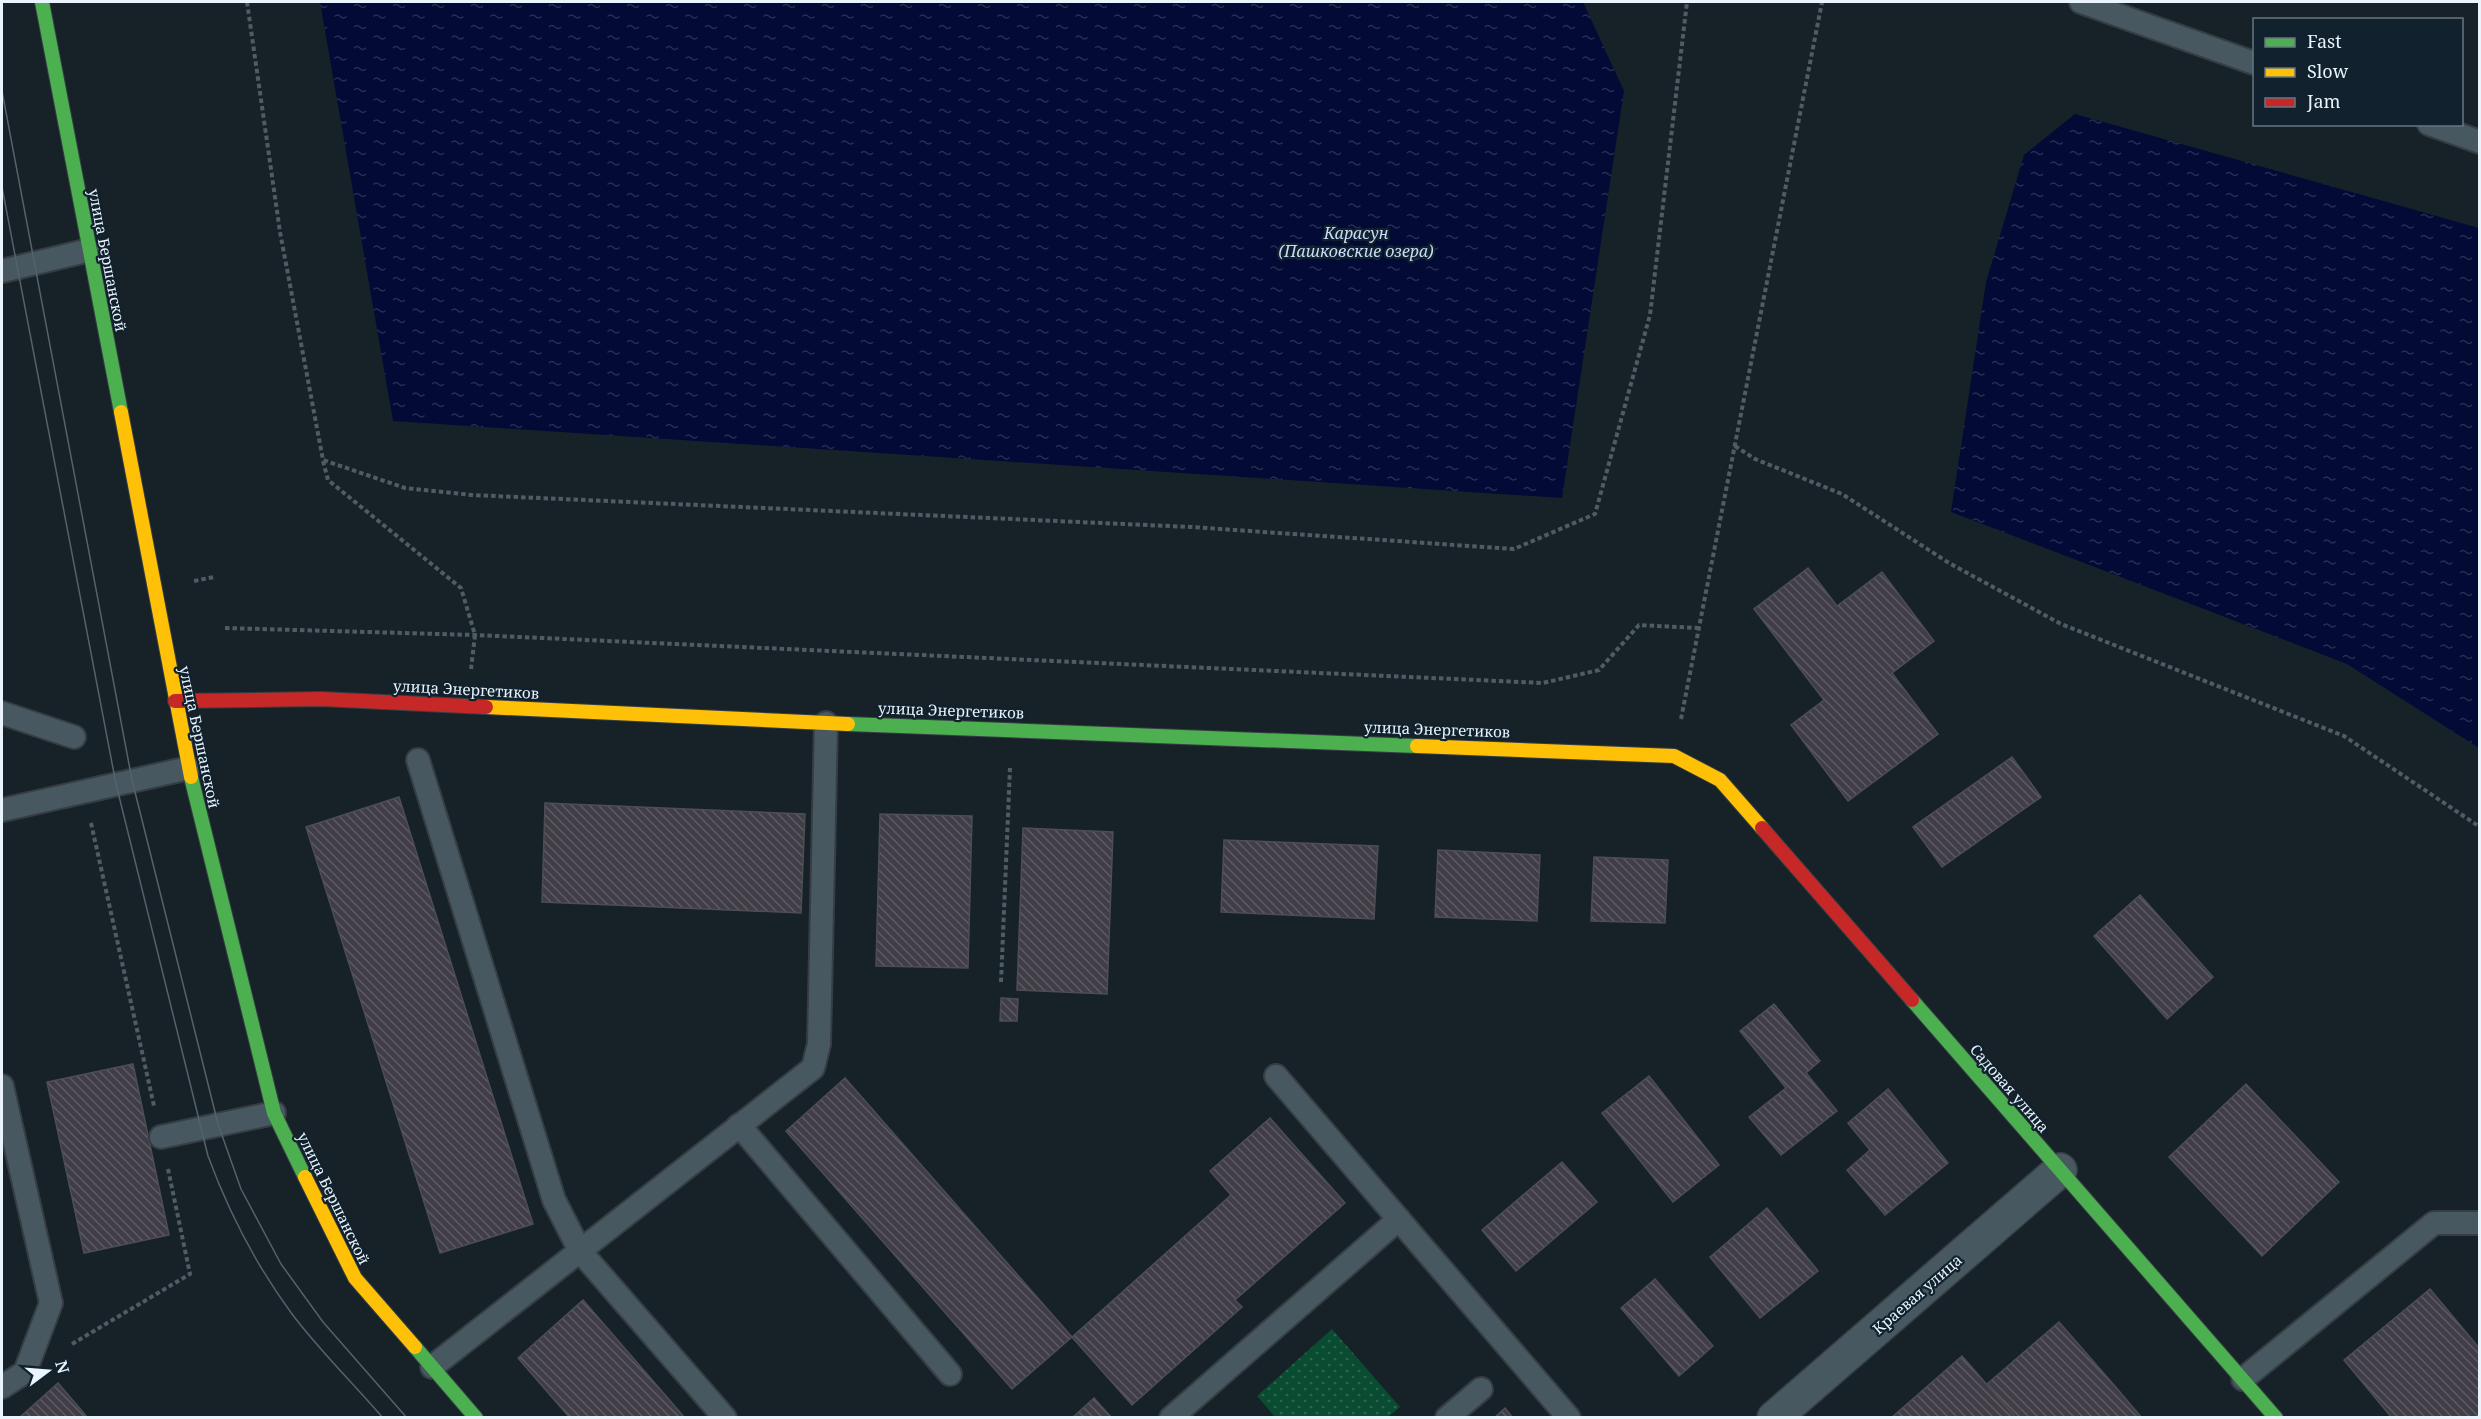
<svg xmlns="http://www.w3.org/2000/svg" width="2481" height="1419" viewBox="0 0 2481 1419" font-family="'Noto Serif',serif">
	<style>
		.green { fill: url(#green-dots) }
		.water { fill: url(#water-ripples) }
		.building { fill: url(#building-back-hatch); stroke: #4d4e54; stroke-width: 1.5 }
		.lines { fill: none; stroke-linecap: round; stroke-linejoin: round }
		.lane-casing { stroke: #363e44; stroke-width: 26 }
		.street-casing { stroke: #363e44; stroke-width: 36 }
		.fast-casing { stroke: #363e44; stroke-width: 16 }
		.slow-casing { stroke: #363e44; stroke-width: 16 }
		.jam-casing { stroke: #363e44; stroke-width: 16 }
		.path { stroke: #4f5c62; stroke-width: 4; stroke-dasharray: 4.5 3; stroke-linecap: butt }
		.lane { stroke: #475861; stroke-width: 22 }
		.street { stroke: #475861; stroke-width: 33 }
		.fast { stroke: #4caf50; stroke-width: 14 }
		.slow { stroke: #ffc107; stroke-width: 14 }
		.jam { stroke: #c62828; stroke-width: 14 }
		.tram { stroke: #556268; stroke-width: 1.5 }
		.labels { text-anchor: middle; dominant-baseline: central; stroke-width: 4.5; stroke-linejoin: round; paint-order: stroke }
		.street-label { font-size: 15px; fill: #e9f4fc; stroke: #11222e }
		.water-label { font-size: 16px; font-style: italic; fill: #c8dbfb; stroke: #11222e }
	</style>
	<defs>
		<pattern id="green-dots" width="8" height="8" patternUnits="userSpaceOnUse" patternTransform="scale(1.5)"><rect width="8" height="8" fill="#094c31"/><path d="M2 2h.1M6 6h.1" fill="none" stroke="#2d6650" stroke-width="1.8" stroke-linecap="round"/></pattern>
		<pattern id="water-ripples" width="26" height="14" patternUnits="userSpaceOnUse" patternTransform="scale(1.5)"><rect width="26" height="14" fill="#020a35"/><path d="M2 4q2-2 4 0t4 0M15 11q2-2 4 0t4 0" fill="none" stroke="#272e53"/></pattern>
		<pattern id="building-back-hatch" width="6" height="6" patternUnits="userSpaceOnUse" patternTransform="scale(1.5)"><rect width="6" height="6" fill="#403d47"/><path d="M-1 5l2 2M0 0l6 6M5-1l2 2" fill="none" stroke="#5c5a62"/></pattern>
	</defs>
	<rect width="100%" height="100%" fill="#172128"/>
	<polygon class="green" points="1332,1329 1400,1407 1388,1417 1275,1417 1257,1396"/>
	<g class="water">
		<polygon points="320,2 1583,2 1624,91 1562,498 393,421"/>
		<polygon points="2075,114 2479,228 2479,748 2347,664 1951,512 1986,282 2024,155"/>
	</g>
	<g class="building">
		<polygon points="1808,568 1837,606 1882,572 1934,641 1892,673 1938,734 1848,801 1791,725 1824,700 1754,609"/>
		<polygon points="2012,757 2041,797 1942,867 1913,827"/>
		<polygon points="399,797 533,1224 440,1253 306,827"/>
		<polygon points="545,803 805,814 801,913 542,902"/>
		<polygon points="880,814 972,816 968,968 876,966"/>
		<polygon points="1023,828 1113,832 1107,994 1017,990"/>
		<polygon points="1224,840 1378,846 1374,919 1221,912"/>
		<polygon points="1438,850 1540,855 1537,921 1435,917"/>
		<polygon points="1594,857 1668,860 1665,923 1591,921"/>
		<polygon points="2140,895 2213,977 2167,1019 2094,936"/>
		<polygon points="1001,998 1018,999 1017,1021 1000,1021"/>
		<polygon points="1774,1004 1820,1061 1806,1073 1837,1111 1781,1155 1749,1117 1786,1088 1740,1031"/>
		<polygon points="133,1064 169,1235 84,1253 47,1082"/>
		<polygon points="1649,1076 1719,1165 1673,1202 1602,1113"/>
		<polygon points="845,1078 1072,1337 1012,1389 786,1131"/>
		<polygon points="2246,1084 2339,1182 2262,1256 2169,1157"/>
		<polygon points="1888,1089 1948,1163 1885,1215 1847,1170 1870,1150 1848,1123"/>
		<polygon points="1270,1118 1345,1203 1235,1300 1242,1307 1132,1405 1072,1337 1231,1195 1210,1171"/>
		<polygon points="1562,1162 1597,1202 1516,1271 1482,1230"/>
		<polygon points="1767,1208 1818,1271 1760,1318 1710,1257"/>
		<polygon points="1655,1279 1713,1346 1679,1376 1621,1308"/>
		<polygon points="2430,1289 2480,1349 2480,1418 2392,1418 2344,1360"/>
		<polygon points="583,1300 685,1418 570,1418 518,1358"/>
		<polygon points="2059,1322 2114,1385 2142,1418 2016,1418 1987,1384"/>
		<polygon points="1962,1356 2016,1418 1891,1418"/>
		<polygon points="58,1383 88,1418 19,1418"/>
		<polygon points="1094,1398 1112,1418 1072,1418"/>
		<polygon points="1505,1408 1513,1418 1494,1418"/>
	</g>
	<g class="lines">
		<g class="lane-casing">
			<g id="lane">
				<polyline points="2081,2 2254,63"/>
				<polyline points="2429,124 2480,142"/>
				<polyline points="2,271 90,250"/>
				<polyline points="2,713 74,737"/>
				<polyline points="418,760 554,1200 580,1251 725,1418"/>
				<polyline points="2,810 189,768"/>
				<polyline points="1276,1076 1569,1418"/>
				<polyline points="2,1086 51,1303 25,1372 2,1387"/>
				<polyline points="739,1125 950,1374"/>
				<polyline points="161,1137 274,1113"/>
				<polyline points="432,1367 813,1068 819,1044 826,723"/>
				<polyline points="2243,1379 2434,1223 2480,1223"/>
				<polyline points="1171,1418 1399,1219"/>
				<polyline points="1447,1418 1481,1389"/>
			</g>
		</g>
		<g class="street-casing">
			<polyline id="street" points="1774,1418 2060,1170"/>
		</g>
		<g class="fast-casing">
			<g id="fast">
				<polyline points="42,2 121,412"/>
				<polyline points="848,724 1417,746"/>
				<polyline points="191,777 274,1113 305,1177"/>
				<polyline points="1912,1000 2276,1418"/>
				<polyline points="415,1347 476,1418"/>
			</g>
		</g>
		<g class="slow-casing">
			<g id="slow">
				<polyline points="121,412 191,777"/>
				<polyline points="486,707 848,724"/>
				<polyline points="1417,746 1674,756 1720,780 1762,828"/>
				<polyline points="305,1177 355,1278 415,1347"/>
			</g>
		</g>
		<g class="jam-casing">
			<g id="jam">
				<polyline points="175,701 321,699 486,707"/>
				<polyline points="1762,828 1912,1000"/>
			</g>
		</g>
		<g class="path">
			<polyline points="247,2 280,232 323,460 405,488 472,495 1191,527 1514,549 1595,514 1650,315 1687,2"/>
			<polyline points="1735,446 1755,459 1842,494 1949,563 2061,624 2344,736 2480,827"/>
			<polyline points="323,461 328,480 461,588 475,635 471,669"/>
			<polyline points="194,581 214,577"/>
			<polyline points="225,628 475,635 1543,683 1599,670 1639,625 1699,628"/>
			<polyline points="1681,719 1822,2"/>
			<polyline points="91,823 154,1106"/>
			<polyline points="1001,982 1010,768"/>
			<polyline points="72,1344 190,1274 168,1169"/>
		</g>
		<use href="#lane" class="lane"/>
		<use href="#street" class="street"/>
		<use href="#fast" class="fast"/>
		<use href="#slow" class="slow"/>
		<use href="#jam" class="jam"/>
		<g class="tram">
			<polyline points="2,91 132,780 218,1124 241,1189 281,1264 323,1322 407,1418"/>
			<path d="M2,187L116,784L208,1156C229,1213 256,1265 292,1314C319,1350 353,1383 383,1418"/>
		</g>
	</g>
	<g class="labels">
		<g class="street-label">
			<text transform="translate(108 260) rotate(79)">улица Бершанской</text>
			<text transform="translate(466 689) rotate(3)">улица Энергетиков</text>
			<text transform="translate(951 710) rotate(2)">улица Энергетиков</text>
			<text transform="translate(1437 729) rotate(2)">улица Энергетиков</text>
			<text transform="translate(200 737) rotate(78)">улица Бершанской</text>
			<text transform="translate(2010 1088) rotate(49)">Садовая улица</text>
			<text transform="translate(334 1198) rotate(64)">улица Бершанской</text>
			<text transform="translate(1917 1294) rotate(-41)">Краевая улица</text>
		</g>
		<g class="water-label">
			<text x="1356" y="233">Карасун<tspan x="1356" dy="18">(Пашковские озера)</tspan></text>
		</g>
	</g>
	<rect width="2481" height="1419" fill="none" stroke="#e9f4fc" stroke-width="6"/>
	<rect x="2253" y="18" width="210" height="108" fill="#11222e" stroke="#677680" stroke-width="1.5"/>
	<rect x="2265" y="38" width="30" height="9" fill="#4caf50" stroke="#677680" stroke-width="1.5"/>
	<text x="2307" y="48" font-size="18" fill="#e9f4fc">Fast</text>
	<rect x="2265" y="68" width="30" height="9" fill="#ffc107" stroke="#677680" stroke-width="1.5"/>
	<text x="2307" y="78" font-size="18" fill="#e9f4fc">Slow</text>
	<rect x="2265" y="98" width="30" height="9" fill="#c62828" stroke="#677680" stroke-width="1.5"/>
	<text x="2307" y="108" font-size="18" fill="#e9f4fc">Jam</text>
	<g transform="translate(48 1371) rotate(74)" stroke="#11222e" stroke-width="4.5" paint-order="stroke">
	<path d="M0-4.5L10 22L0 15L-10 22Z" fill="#e9f4fc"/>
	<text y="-9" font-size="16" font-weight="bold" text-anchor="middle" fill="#e9f4fc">N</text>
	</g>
</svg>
